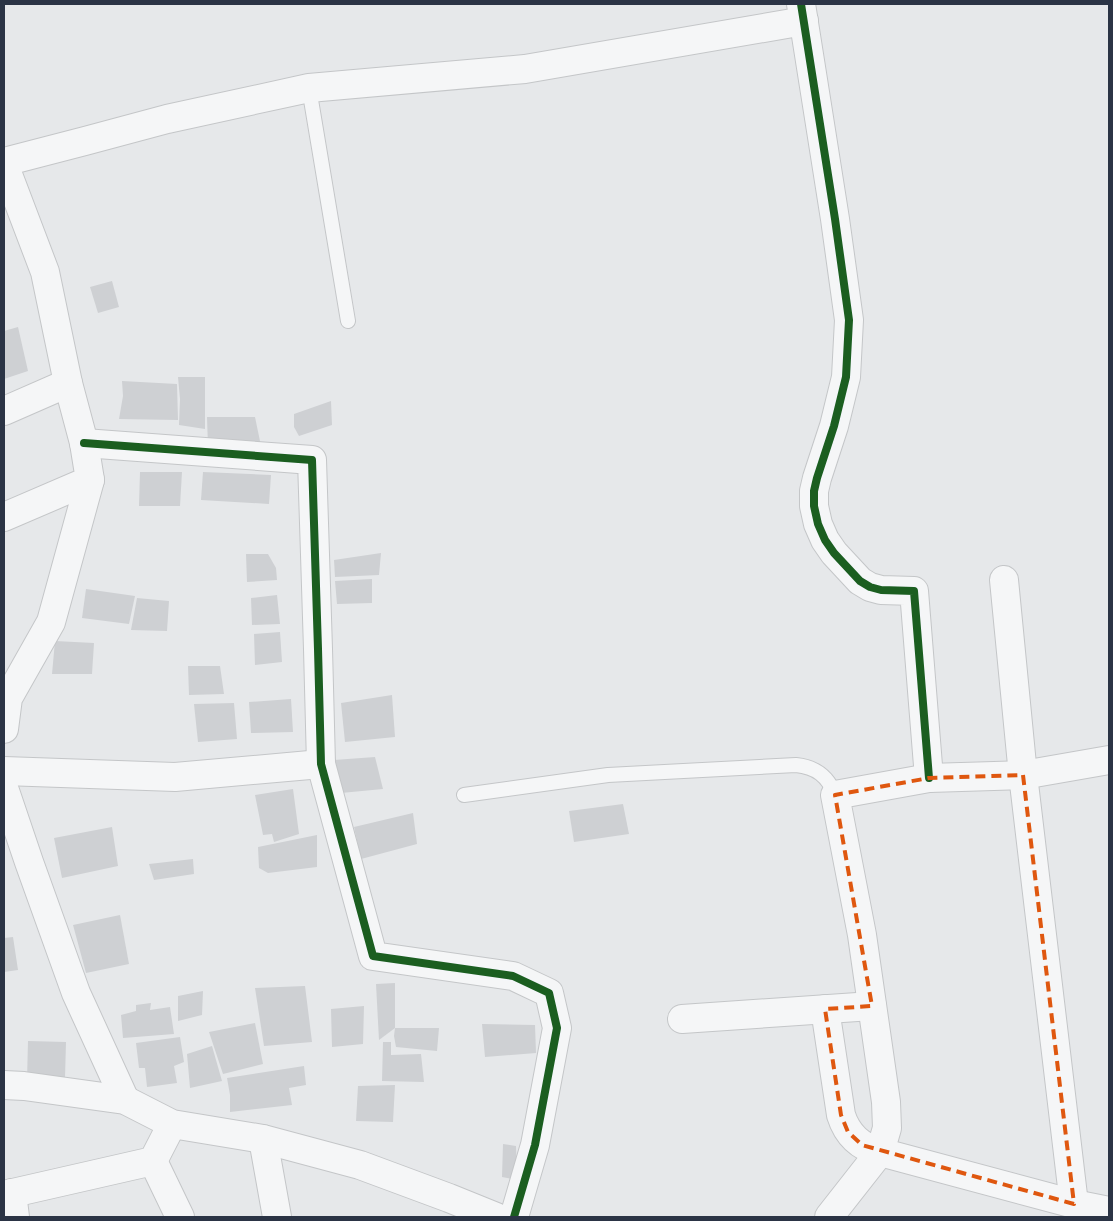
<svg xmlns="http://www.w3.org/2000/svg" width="1113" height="1221" viewBox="0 0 1113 1221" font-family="Signika,sans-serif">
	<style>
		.building { fill: #ced0d3 }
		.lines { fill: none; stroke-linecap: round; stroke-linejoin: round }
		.service-casing { stroke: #c4c6c8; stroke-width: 16 }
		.minor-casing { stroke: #c4c6c8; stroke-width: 30 }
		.service { stroke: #f5f6f7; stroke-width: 14 }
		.minor { stroke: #f5f6f7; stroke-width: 28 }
		.cycleway-casing { stroke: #f4f6f9; stroke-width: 11 }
		.cycleway { stroke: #1b5e20; stroke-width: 8 }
		.marked { fill: none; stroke: #df570f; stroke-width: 4; stroke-dasharray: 10 6; stroke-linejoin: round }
	</style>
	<rect width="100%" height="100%" fill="#e6e8ea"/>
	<g class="building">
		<polygon points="112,281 119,307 98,313 90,287"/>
		<polygon points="18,327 28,371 4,379 4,331"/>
		<polygon points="178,377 205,377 205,429 179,425 180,399"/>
		<polygon points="122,381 177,384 178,420 119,419 123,396"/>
		<polygon points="331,401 332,425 299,436 294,427 294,414"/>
		<polygon points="207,417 255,417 261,446 208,447"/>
		<polygon points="140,472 182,472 180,506 139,506"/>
		<polygon points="203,472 271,475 269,504 201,500"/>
		<polygon points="381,553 379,575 335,577 334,560"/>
		<polygon points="246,554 268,554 276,568 277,580 247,582"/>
		<polygon points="372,579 372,603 337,604 335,581"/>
		<polygon points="86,589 135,596 129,624 82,618"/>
		<polygon points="277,595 280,624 252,625 251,598"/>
		<polygon points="137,598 169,601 167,631 131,630"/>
		<polygon points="280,632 282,662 255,665 254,634"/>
		<polygon points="55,641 94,643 92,674 52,674"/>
		<polygon points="188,666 220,666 224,694 189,695"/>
		<polygon points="392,695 395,737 345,742 341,703"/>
		<polygon points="291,699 293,732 251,733 249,702"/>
		<polygon points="234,703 237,739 198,742 194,704"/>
		<polygon points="375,757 383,789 341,793 334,760"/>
		<polygon points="293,789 299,834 274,842 272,834 263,835 255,795"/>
		<polygon points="623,804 629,834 574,842 569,811"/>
		<polygon points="413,813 417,844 361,859 354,827"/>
		<polygon points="112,827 118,866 62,878 54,838"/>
		<polygon points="317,835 317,867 268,873 259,868 258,847"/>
		<polygon points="193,859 194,874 154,880 149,864"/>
		<polygon points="120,915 129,964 86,973 73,925"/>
		<polygon points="13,937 18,970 4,972 4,938"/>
		<polygon points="395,983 395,1028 379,1040 376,984"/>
		<polygon points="305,986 312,1042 264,1046 255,988"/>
		<polygon points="203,991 202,1015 178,1021 178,996"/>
		<polygon points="151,1003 150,1010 170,1007 174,1034 123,1038 121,1015 136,1011 136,1005"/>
		<polygon points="364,1006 363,1044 332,1047 331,1009"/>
		<polygon points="255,1023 263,1064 223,1074 209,1032"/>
		<polygon points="482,1024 535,1025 536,1053 485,1057"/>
		<polygon points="395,1028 439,1028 437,1051 396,1047 394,1036"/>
		<polygon points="180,1037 184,1062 174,1066 177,1083 147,1087 145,1068 139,1068 136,1043"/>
		<polygon points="28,1041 66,1042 65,1078 27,1080"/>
		<polygon points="383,1042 391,1042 391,1055 421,1054 424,1082 382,1081"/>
		<polygon points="212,1046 222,1081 190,1088 187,1054"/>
		<polygon points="304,1066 306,1085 289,1088 292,1105 230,1112 230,1095 227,1078"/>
		<polygon points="395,1085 393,1122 356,1121 358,1086"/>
		<polygon points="503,1144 516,1146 517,1180 502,1177"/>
	</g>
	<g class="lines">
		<g class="service-casing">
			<g id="service">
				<polyline points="309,88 348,321"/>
				<path d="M464,795L608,775L796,765C816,767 828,776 835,795"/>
			</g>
		</g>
		<g class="minor-casing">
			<g id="minor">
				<polyline points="801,4 835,219 849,320 846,377 834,426 817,478 814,491 814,506 818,524 825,540 834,553 860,581 870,587 881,590 914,591 929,778"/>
				<polyline points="4,162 85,141 167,119 309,88 525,69 804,21"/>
				<polyline points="4,164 45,272 68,383 84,443 90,480 4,517"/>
				<polyline points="4,411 68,383"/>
				<polyline points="84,443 312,460 318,649 321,764 373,956 513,976 549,993 557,1028 535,1145 514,1217"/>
				<polyline points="1004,580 1023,775 1074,1204"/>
				<polyline points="4,729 8,698 51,622 90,480"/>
				<polyline points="4,771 175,777 321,764"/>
				<polyline points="4,788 29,862 76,993 125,1100"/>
				<path d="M825,1009L841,1115C847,1134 860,1147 880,1152L1074,1204L1109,1211"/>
				<polyline points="682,1019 872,1006"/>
				<polyline points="4,1085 24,1086 125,1100 172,1124 263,1139 360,1165 449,1198 496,1217"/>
				<polyline points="263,1139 277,1217"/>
				<polyline points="153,1161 180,1217"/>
				<polyline points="12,1193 15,1217"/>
				<polyline points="4,1195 153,1161 172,1124"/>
				<polyline points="829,1217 880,1152 887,1128 886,1102 862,935 835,795 929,778 1023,775 1109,760"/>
			</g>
		</g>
		<use href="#service" class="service"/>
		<use href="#minor" class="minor"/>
		<g class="cycleway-casing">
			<g id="cycleway">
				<polyline points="801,4 835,219 849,320 846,377 834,426 817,478 814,491 814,506 818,524 825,540 834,553 860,581 870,587 881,590 914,591 929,778"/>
				<polyline points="84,443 312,460 318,649 321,764 373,956 513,976 549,993 557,1028 535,1145 514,1217"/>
			</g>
		</g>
		<use href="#cycleway" class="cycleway"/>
	</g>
	<path class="marked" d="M1023,775L1074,1204L862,1145L848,1132L841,1115L825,1009L872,1006L835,795L929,778Z"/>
	<rect width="1113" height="1221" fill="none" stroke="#2b3445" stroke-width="10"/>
</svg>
